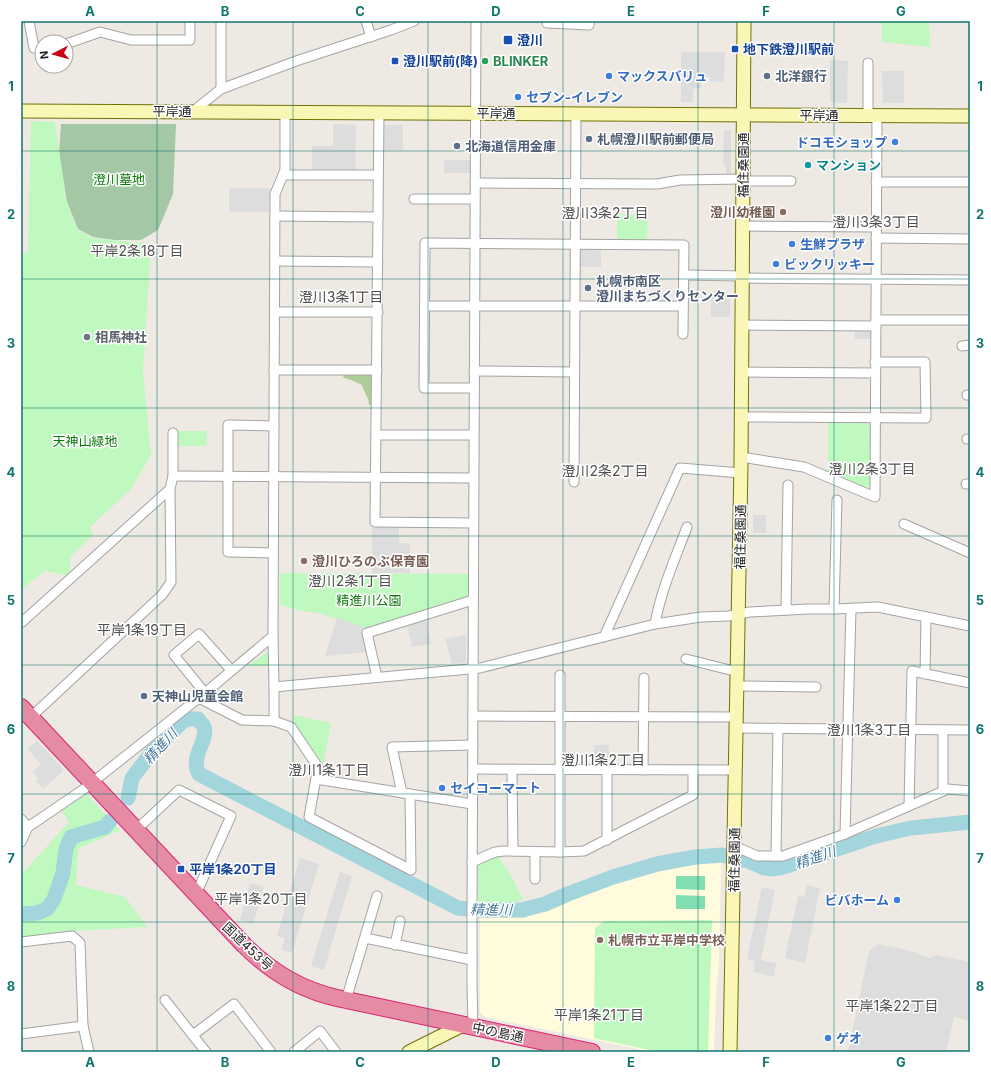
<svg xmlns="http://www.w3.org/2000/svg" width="991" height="1073" viewBox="0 0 991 1073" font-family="Inter,'Noto Sans JP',sans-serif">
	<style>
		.education { fill: #fffbdc }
		.forest { fill: #adce98 }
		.cemetery { fill: #a4c7a6 }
		.park { fill: #c0f9bf }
		.pitch { fill: #81deb1 }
		.parking { fill: #ddd }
		.pier { fill: #fff }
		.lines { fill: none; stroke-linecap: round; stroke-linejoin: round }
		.river { stroke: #a3d5dc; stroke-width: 15 }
		.street-casing { stroke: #a4a4a4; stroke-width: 11 }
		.secondary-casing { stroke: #727305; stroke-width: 15 }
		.highway-casing { stroke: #d82573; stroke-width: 18 }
		.street { stroke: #fff; stroke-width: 9 }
		.secondary { stroke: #f9f6b6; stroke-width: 13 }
		.highway { stroke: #e68ba4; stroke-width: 16 }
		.grid { fill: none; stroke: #0f766e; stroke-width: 1; stroke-opacity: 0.55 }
		.transit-dot { fill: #1a4fb4; stroke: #fff; stroke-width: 1.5 }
		.leisure-dot { fill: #2e9e5b; stroke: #fff; stroke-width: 1.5 }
		.shop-dot { fill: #3f7fe0; stroke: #fff; stroke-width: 1.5 }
		.service-dot { fill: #5c6f8a; stroke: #fff; stroke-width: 1.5 }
		.culture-dot { fill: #0f9aa8; stroke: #fff; stroke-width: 1.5 }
		.education-dot { fill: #8d6e63; stroke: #fff; stroke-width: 1.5 }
		.worship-dot { fill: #6b7280; stroke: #fff; stroke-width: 1.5 }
		.labels { text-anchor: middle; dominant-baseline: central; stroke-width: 3; stroke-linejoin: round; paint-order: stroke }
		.transit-label { font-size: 13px; font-weight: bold; fill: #164399; stroke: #fff; text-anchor: start }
		.leisure-label { font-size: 13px; font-weight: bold; fill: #27864d; stroke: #fff; text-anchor: start }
		.shop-label { font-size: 13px; font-weight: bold; fill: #366cbe; stroke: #fff; text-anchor: start }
		.service-label { font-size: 13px; font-weight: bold; fill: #4e5e75; stroke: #fff; text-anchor: start }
		.street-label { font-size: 13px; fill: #1d1d1d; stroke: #fff }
		.culture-label { font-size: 13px; font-weight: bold; fill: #0d838f; stroke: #fff; text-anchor: start }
		.park-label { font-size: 13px; fill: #0d7b0c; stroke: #fff }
		.education-label { font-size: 13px; font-weight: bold; fill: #785e54; stroke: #fff; text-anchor: start }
		.worship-label { font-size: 13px; font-weight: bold; fill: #5b616d; stroke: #fff; text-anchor: start }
		.neighbourhood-label { font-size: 14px; fill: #505050; stroke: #fff }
		.water-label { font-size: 14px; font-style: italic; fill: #44799c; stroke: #fff }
		.neatline { fill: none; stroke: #0f766e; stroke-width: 1.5 }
		.grid-label { font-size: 13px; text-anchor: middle; font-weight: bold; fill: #0f766e }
	</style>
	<rect width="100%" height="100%" fill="#eee9e3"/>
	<polygon class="education" points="721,863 719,962 716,996 714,1052 652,1052 485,1017 480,1012 480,918 525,918 532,913 571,897 667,869 684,865"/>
	<path class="forest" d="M342,374H374L373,405H369C369,397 364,393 362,385L351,380L344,378Z"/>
	<polygon class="cemetery" points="61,124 176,124 173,194 158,230 141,240 115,240 93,237 78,229 67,202 59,154"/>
	<g class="park">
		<polygon points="882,21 929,22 930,47 882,42"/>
		<polygon points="31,121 55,122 67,204 78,230 92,238 151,244 143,372 151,455 131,489 90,527 93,535 71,556 69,576 45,571 21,590 21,253 28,253"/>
		<polygon points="617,214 648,215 647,240 617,240"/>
		<polygon points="828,422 866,423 870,426 870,486 865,488 828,473"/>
		<polygon points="178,431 207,431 206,446 178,446"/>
		<polygon points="280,573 468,574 468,596 363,631 363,627 337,618 336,619 319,613 302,611 280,605"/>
		<polygon points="269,651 268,666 248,666"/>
		<polygon points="294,715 331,723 323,765 294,722"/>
		<polygon points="86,794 120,830 78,849 76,885 125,897 147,927 72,931 21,938 21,875 69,822 62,811"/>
		<polygon points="500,856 500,860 508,870 523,899 512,903 478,902 478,863"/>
		<polygon points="712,920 708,1052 658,1052 594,1038 595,928 604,921"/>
	</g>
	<g class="pitch">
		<polygon points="676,876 705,876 705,890 676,889"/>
		<polygon points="676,895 705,896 705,909 676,909"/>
	</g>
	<g class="parking">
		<polygon points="681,52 725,52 724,82 710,81 710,77 701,77 701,88 693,89 693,102 681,102"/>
		<polygon points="830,60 848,61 847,103 830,102"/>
		<polygon points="882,71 904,71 904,103 883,103"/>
		<polygon points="333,124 356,125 355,171 312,171 312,146 333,146"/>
		<rect x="383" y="125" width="20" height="25"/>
		<polygon points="724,130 731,131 731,175 726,175 726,165 723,165"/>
		<rect x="444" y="160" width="27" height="13"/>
		<polygon points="229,188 271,188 269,193 269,212 229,212"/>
		<polygon points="582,248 601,248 601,267 580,267 580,250"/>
		<rect x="711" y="295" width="19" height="22"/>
		<polygon points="855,330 869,330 871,331 871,339 855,339"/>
		<rect x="753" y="515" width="13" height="18"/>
		<polygon points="372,525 399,526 399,543 410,544 410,573 372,573"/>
		<polygon points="337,618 363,627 368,652 325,656"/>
		<polygon points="426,619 431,644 412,647 407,625"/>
		<polygon points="466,635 466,660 464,663 452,664 445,639"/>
		<polygon points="37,741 64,770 43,789 36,781 38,779 33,772 41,764 28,749"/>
		<rect x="594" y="745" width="15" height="20"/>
		<polygon points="300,858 319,864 292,953 281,950 285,938 277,936"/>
		<polygon points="340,872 352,876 324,970 311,966"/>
		<polygon points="250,883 264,887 253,924 240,920"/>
		<polygon points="807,885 820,888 805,963 785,958 798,896 804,897"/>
		<polygon points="762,887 775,890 761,960 776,963 774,977 753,972 755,961 747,959"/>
		<polygon points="878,944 916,952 922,956 929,958 937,955 970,962 970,1021 954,1017 946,1052 848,1052 869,951"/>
	</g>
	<polygon class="pier" points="722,852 746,857 746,864 722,859"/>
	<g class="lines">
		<g class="river">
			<path d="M128,798L132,778L153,751L182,722L188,719H198C200,722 203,725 204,727C209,740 189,757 199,774L458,908L478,910H522L545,904L568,894L613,877L657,864L695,857L722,855L748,861L764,868L774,869L784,867L876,836L911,828L970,822"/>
			<polyline points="21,914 37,913 47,909 54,899 63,873 66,849 71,837 105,827 110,821"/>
		</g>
		<g class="street-casing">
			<g id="street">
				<polyline points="29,21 34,48 42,47"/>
				<polyline points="366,21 371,37"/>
				<polyline points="547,21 547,23 589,25 589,21"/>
				<polyline points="66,44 100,32 131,40 190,40 190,21"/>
				<polyline points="868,63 868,115"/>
				<polyline points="221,89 221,21"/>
				<polyline points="192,112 221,89 299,60 391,30 414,21"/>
				<polyline points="285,112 285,170 275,194 273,636 274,687 480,668 655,624 701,617 729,616 750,612 808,609 834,609 878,607 970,626"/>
				<polyline points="379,112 375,522 473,523"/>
				<polyline points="283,175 378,175"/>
				<polyline points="743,181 791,181"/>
				<polyline points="876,182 970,182"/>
				<polyline points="475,183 657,184 680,180 743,179"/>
				<polyline points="414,199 475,199"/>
				<polyline points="275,216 378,217"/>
				<polyline points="743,226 876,227"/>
				<polyline points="876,238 970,239"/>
				<polyline points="275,261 378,262"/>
				<polyline points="684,275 742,276"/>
				<polyline points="743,278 970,280"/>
				<polyline points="425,306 683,306"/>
				<polyline points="275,312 378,312"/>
				<polyline points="876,320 970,320"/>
				<polyline points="742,325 876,326"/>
				<polyline points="962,346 970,345"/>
				<polyline points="274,370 377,370"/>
				<polyline points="474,371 574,372"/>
				<polyline points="742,372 875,373"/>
				<polyline points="474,388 424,388 425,243 684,245 683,334"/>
				<polyline points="967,395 970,395"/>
				<polyline points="742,417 926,418 925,362 875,362"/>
				<polyline points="377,435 473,435"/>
				<polyline points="967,439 970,439"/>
				<polyline points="741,457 804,467 875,497 877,115"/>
				<polyline points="173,476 473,478"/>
				<polyline points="574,482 576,114"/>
				<polyline points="966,484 970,484"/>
				<polyline points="904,524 970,553"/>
				<polyline points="273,553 228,552 228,425 274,426"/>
				<polyline points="834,609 837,500"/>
				<polyline points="786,610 788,485"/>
				<polyline points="21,623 170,489"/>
				<path d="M655,624C661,590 675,559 687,527"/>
				<polyline points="604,637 680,468 741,473"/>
				<polyline points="686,659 738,672"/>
				<polyline points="925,674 926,617"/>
				<polyline points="560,675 560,852"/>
				<polyline points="377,677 367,633 473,600"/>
				<polyline points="738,686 816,687"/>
				<polyline points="205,693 174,655 199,634 231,670"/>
				<polyline points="199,698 242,720 274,721 291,727 318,767 309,817 411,870 410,794"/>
				<polyline points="473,716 737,717"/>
				<polyline points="31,717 162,595 171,582 170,489 173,476 173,433"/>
				<polyline points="274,721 274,687"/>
				<polyline points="737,728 970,730"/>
				<polyline points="473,769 736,770"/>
				<polyline points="512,769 513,851"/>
				<polyline points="643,770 644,678"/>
				<polyline points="316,779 472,804"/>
				<polyline points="943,791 943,730"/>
				<polyline points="402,793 392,747 473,745"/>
				<polyline points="909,806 912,671 970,683"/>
				<polyline points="21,819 28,827"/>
				<polyline points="136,830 179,790 231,816 196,894"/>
				<polyline points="845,834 851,609"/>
				<polyline points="607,840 607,770"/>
				<polyline points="21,842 28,827 84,789 205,693 273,636"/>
				<polyline points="734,846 757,856 783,856 845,834 948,789 970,791"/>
				<polyline points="776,856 778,728"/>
				<polyline points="472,862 495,852 504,851 560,852 584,851 693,795 693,770"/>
				<polyline points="535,879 535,852"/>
				<polyline points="365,938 472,960"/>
				<polyline points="21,942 72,936 80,943 83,1026 89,1052"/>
				<polyline points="395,945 400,921"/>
				<polyline points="165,1000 206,1052"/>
				<polyline points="346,1000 377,896"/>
				<polyline points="473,1027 472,985 472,914 476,21"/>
				<polyline points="21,1034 83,1026"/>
				<polyline points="193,1035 234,1004 271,1052"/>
				<polyline points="294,1052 320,1031 336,1052"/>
			</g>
		</g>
		<g class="secondary-casing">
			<g id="secondary">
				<polyline points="21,111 970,116"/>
				<polyline points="409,1052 463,1025"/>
				<polyline points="730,1052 741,464 744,21"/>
			</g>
		</g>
		<g class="highway-casing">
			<path id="highway" d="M21,707L244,945C270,971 301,990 337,998L592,1052"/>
		</g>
		<use href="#street" class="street"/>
		<use href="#secondary" class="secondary"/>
		<use href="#highway" class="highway"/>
	</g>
	<path class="grid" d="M157,21V1052M293,21V1052M428,21V1052M563,21V1052M698,21V1052M834,21V1052M21,151H970M21,279H970M21,408H970M21,536H970M21,665H970M21,794H970M21,922H970"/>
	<g class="transit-dot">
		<rect x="503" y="35" width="10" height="10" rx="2"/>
		<rect x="731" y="45" width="8" height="8" rx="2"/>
		<rect x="391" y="57" width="8" height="8" rx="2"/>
		<rect x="177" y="865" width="8" height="8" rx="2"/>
	</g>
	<circle class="leisure-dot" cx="485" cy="61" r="4"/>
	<g class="shop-dot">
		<circle cx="609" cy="76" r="4"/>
		<circle cx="518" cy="97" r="4"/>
		<circle cx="895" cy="142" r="4"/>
		<circle cx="792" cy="244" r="4"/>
		<circle cx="776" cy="264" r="4"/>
		<circle cx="442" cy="788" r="4"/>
		<circle cx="897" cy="900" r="4"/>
		<circle cx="828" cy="1038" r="4"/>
	</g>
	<g class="service-dot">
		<circle cx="767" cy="76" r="4"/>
		<circle cx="589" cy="139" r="4"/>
		<circle cx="457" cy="146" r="4"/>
		<circle cx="588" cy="288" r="4"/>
		<circle cx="144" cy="696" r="4"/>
	</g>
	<circle class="culture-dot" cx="808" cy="165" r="4"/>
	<g class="education-dot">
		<circle cx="783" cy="212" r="4"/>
		<circle cx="304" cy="561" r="4"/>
		<circle cx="600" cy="940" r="4"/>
	</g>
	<circle class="worship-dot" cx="87" cy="337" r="4"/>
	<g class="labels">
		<g class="transit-label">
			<text x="517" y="40">澄川</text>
			<text x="743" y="49">地下鉄澄川駅前</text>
			<text x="403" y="61">澄川駅前(降)</text>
			<text x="189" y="869">平岸1条20丁目</text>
		</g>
		<g class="leisure-label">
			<text x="493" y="61">BLINKER</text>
		</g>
		<g class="shop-label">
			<text x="617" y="76">マックスバリュ</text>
			<text x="526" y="97">セブン-イレブン</text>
			<text x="887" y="142" text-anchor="end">ドコモショップ</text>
			<text x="800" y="244">生鮮プラザ</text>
			<text x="784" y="264">ビックリッキー</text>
			<text x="450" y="788">セイコーマート</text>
			<text x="889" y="900" text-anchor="end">ビバホーム</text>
			<text x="836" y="1038">ゲオ</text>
		</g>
		<g class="service-label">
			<text x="775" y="76">北洋銀行</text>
			<text x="597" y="139">札幌澄川駅前郵便局</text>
			<text x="465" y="146">北海道信用金庫</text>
			<text x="596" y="281">札幌市南区<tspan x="596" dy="15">澄川まちづくりセンター</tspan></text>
			<text x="152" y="696">天神山児童会館</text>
		</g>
		<g class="street-label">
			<text x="172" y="111">平岸通</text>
			<text x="496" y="113">平岸通</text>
			<text x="819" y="115">平岸通</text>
			<text transform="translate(743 165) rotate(-90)">福住桑園通</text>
			<text transform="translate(740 537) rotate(-89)">福住桑園通</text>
			<text transform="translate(734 860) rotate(-89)">福住桑園通</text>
			<text transform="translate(248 946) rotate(43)">国道453号</text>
			<text transform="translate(498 1032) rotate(12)">中の島通</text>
		</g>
		<g class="culture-label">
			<text x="816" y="165">マンション</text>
		</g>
		<g class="park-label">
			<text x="119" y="179">澄川墓地</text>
			<text x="85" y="441">天神山緑地</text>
			<text x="369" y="600">精進川公園</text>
		</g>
		<g class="education-label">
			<text x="775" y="212" text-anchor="end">澄川幼稚園</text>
			<text x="312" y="561">澄川ひろのぶ保育園</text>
			<text x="608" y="940">札幌市立平岸中学校</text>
		</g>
		<g class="worship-label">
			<text x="95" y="337">相馬神社</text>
		</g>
		<g class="neighbourhood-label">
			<text x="605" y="212">澄川3条2丁目</text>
			<text x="876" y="221">澄川3条3丁目</text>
			<text x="137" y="250">平岸2条18丁目</text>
			<text x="341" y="296">澄川3条1丁目</text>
			<text x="872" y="468">澄川2条3丁目</text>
			<text x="605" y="470">澄川2条2丁目</text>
			<text x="350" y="580">澄川2条1丁目</text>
			<text x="142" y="629">平岸1条19丁目</text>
			<text x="869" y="729">澄川1条3丁目</text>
			<text x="603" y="759">澄川1条2丁目</text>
			<text x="329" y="769">澄川1条1丁目</text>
			<text x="261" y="898">平岸1条20丁目</text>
			<text x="892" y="1005">平岸1条22丁目</text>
			<text x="599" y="1014">平岸1条21丁目</text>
		</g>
		<g class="water-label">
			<text transform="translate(160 746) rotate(-47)">精進川</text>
			<text transform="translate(815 857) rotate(-19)">精進川</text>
			<text transform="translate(491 909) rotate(1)">精進川</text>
		</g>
	</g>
	<rect width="991" height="1073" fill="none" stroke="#ffffff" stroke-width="44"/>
	<g transform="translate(54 54) rotate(264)"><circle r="19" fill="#ffffff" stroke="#a5a5a5"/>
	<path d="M0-3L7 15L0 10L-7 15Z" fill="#c90114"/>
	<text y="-6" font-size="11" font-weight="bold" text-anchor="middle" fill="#1d1d1d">N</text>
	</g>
	<rect x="22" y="22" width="947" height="1029" class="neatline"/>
	<g class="grid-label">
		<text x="90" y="16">A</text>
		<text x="225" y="16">B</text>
		<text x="360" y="16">C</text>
		<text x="496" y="16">D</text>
		<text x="631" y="16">E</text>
		<text x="766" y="16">F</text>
		<text x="901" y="16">G</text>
		<text x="11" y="91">1</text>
		<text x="980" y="91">1</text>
		<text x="11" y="219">2</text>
		<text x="980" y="219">2</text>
		<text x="11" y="348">3</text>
		<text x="980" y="348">3</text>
		<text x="11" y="477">4</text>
		<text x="980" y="477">4</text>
		<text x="11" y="605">5</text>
		<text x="980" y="605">5</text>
		<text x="11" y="734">6</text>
		<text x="980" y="734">6</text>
		<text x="11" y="863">7</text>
		<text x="980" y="863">7</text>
		<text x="11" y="991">8</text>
		<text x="980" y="991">8</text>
		<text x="90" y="1067">A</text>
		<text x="225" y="1067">B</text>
		<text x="360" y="1067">C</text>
		<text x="496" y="1067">D</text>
		<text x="631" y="1067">E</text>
		<text x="766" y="1067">F</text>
		<text x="901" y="1067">G</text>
	</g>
</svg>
